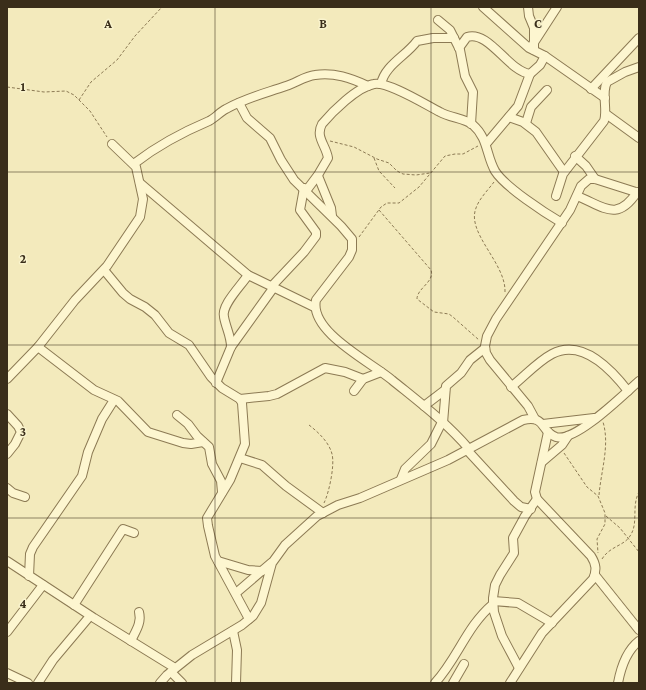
<svg xmlns="http://www.w3.org/2000/svg" width="646" height="690" viewBox="0 0 646 690" font-family="'Crimson Pro',serif">
	<style>
		.lines { fill: none; stroke-linecap: round; stroke-linejoin: round }
		.street-casing { stroke: #8c7a54; stroke-width: 10 }
		.path { stroke: #8c7a54; stroke-width: 1; stroke-dasharray: 3 2; stroke-linecap: butt }
		.street { stroke: #fdf6d0; stroke-width: 8 }
		.grid { fill: none; stroke: #3a2e1a; stroke-width: 1; stroke-opacity: 0.55 }
		.grid-label { font-size: 13px; text-anchor: middle; font-weight: bold; fill: #3a2e1a; stroke: #f9f3cd; stroke-width: 3; stroke-linejoin: round; paint-order: stroke }
	</style>
	<rect width="100%" height="100%" fill="#f3eabc"/>
	<g class="lines">
		<g class="street-casing">
			<g id="street">
				<polyline points="483,7 529,48 545,56 605,98"/>
				<polyline points="528,7 529,16 534,28 534,50"/>
				<polyline points="438,20 450,30 460,50 465,76 473,92 471,124"/>
				<polyline points="533,44 557,7"/>
				<path d="M459,48L467,37C489,30 508,71 530,74L540,65L545,56"/>
				<path d="M381,84C385,65 406,56 417,41L433,38H454"/>
				<polyline points="591,89 639,38"/>
				<path d="M239,103L247,118L270,138L281,160L294,180L341,226L352,239V250L349,257L316,300C309,332 371,362 392,380C419,402 447,423 469,449"/>
				<polyline points="606,114 639,138"/>
				<polyline points="509,117 523,122 536,132 564,172"/>
				<polyline points="526,123 531,107 547,90"/>
				<polyline points="486,144 518,106 530,74"/>
				<polyline points="575,156 586,166 595,179"/>
				<path d="M135,163C157,146 183,132 209,121C215,118 220,112 226,109C245,98 266,93 286,86C296,83 305,76 315,75C334,72 351,78 368,86"/>
				<polyline points="318,176 331,208 332,216"/>
				<polyline points="140,183 248,275 314,307"/>
				<path d="M306,191L318,175L328,158C326,145 315,137 322,124C332,112 357,87 374,84C388,81 426,105 440,112C450,118 465,118 473,125C488,138 486,155 495,171C505,187 545,213 562,223"/>
				<path d="M556,196L563,174L604,121C608,109 601,93 607,82L625,72L639,67"/>
				<path d="M577,196C603,206 617,223 637,192"/>
				<polyline points="104,270 123,293 130,299 145,307 155,315 169,333 189,345 211,377 222,388 240,399 242,403 245,444 230,480 207,518 208,526 215,556 249,619"/>
				<polyline points="272,286 304,252 316,236 316,232 300,210 304,188"/>
				<polyline points="38,347 94,390 118,401 148,432 183,443 191,444 203,442"/>
				<path d="M231,347C231,336 226,328 224,317C221,305 241,286 248,275"/>
				<polyline points="7,379 38,347 75,300 107,266 140,217 143,199 136,167 112,144"/>
				<polyline points="216,383 231,347 274,287"/>
				<path d="M511,387C525,376 537,362 552,354C582,338 611,369 628,391"/>
				<polyline points="354,391 363,379 381,372"/>
				<polyline points="240,399 269,396 277,394 325,368 345,372 363,379"/>
				<polyline points="424,406 445,390"/>
				<polyline points="7,414 18,426 21,432 15,444 7,454"/>
				<polyline points="177,415 188,424 197,436 209,447 212,464 221,481 222,492"/>
				<polyline points="535,419 528,406 490,360 486,353 485,346 487,336 496,319 570,210 581,186 589,179 595,179 639,193"/>
				<polyline points="443,423 446,386 461,373 470,360 485,348"/>
				<polyline points="543,424 594,418"/>
				<polyline points="467,450 514,501 521,507 531,509"/>
				<polyline points="240,458 262,465 286,486 323,513"/>
				<polyline points="542,462 562,445 568,436"/>
				<polyline points="401,479 405,469 431,444 442,422"/>
				<polyline points="7,488 13,493 25,497"/>
				<polyline points="7,561 94,618 175,668"/>
				<polyline points="218,561 248,570 262,571"/>
				<polyline points="595,575 639,630"/>
				<polyline points="29,576 30,554 33,547 82,476 88,452 102,419 114,400"/>
				<polyline points="236,593 271,563"/>
				<polyline points="493,601 518,603 552,623"/>
				<polyline points="74,605 123,529 134,533"/>
				<polyline points="233,631 237,650 236,683"/>
				<polyline points="7,632 43,585"/>
				<path d="M131,641C135,632 142,623 139,612"/>
				<polyline points="519,668 502,636 494,612 493,598 495,585 500,575 514,553 513,538 525,516 537,499"/>
				<polyline points="171,672 182,683"/>
				<polyline points="7,673 28,683"/>
				<polyline points="38,683 53,660 90,616"/>
				<path d="M160,683L167,675L192,655L242,625L253,616L261,603L272,563L285,545L317,516L338,505L360,498L448,460L523,420C547,415 539,431 556,437C575,443 624,394 639,381"/>
				<path d="M435,683C458,658 466,627 493,604"/>
				<polyline points="453,683 464,664"/>
				<path d="M510,683L542,633L593,579C597,570 596,564 591,556L537,499L535,492L548,432"/>
				<path d="M618,683C621,667 626,651 639,641"/>
			</g>
		</g>
		<g class="path">
			<polyline points="7,87 44,92 66,91 74,95 90,111 107,137"/>
			<polyline points="79,100 91,82 117,60 135,36 162,7"/>
			<polyline points="330,141 354,147 377,159 389,163 397,171 403,174 416,175 430,173"/>
			<polyline points="374,158 379,171 395,188"/>
			<path d="M494,182C488,190 479,199 476,208C466,233 506,263 505,292"/>
			<path d="M379,210L431,270C435,282 417,288 417,299L434,312L449,314L453,317L479,340"/>
			<polyline points="359,237 381,207 387,203 399,203 419,187 445,156 455,154 463,154 478,146"/>
			<path d="M309,425C318,432 329,442 332,454C335,465 329,493 324,503"/>
			<polyline points="564,453 587,487 598,496 605,513 605,524 597,539 598,553"/>
			<path d="M599,495C601,471 610,445 603,422"/>
			<polyline points="606,516 620,528 639,552"/>
			<path d="M602,559C610,546 624,546 630,536C639,523 631,507 639,492"/>
		</g>
		<use href="#street" class="street"/>
	</g>
	<path class="grid" d="M215,7V683M431,7V683M7,172H639M7,345H639M7,518H639"/>
	<g class="grid-label">
		<text x="108" y="28">A</text>
		<text x="323" y="28">B</text>
		<text x="538" y="28">C</text>
		<text x="23" y="91">1</text>
		<text x="23" y="263">2</text>
		<text x="23" y="436">3</text>
		<text x="23" y="608">4</text>
	</g>
	<rect width="646" height="690" fill="none" stroke="#3a2e1a" stroke-width="16"/>
</svg>
